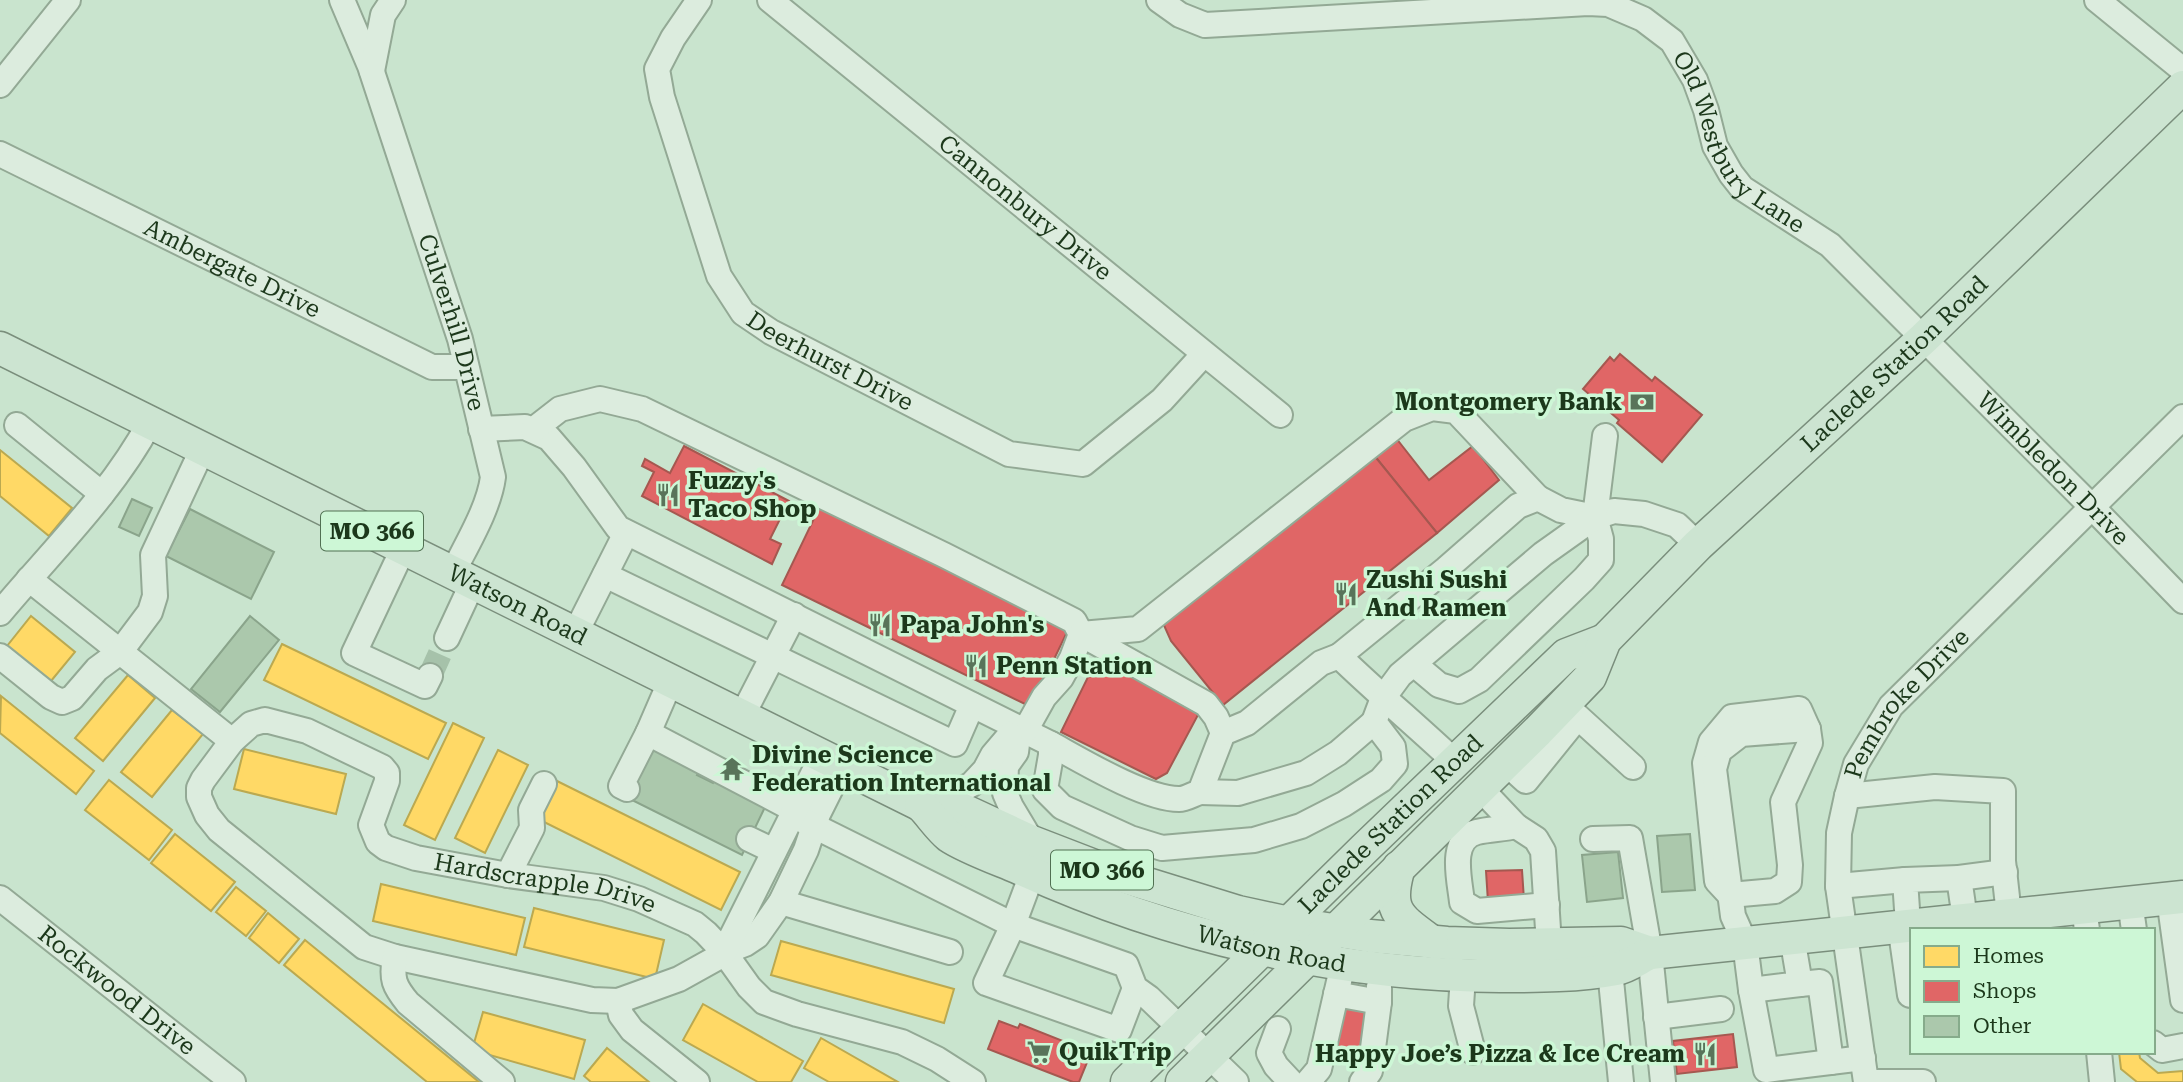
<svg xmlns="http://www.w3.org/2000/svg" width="2183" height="1082" viewBox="0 0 2183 1082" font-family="'Roboto Serif',serif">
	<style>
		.homes { fill: #ffd966; stroke: #bba950; stroke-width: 2 }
		.shops { fill: #e06666; stroke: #a55850; stroke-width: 2 }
		.building { fill: #abc8ac; stroke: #8aa48b; stroke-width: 2 }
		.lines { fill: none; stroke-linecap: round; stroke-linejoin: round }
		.minor-tunnel { stroke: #a6c2aa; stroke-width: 24; stroke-dasharray: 24 12; stroke-linecap: butt }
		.minor-casing { stroke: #93a995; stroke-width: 28 }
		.major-casing { stroke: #7a8e7c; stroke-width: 35 }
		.minor { stroke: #dcecde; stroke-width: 24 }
		.major { stroke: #cce4d1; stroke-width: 32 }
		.labels { text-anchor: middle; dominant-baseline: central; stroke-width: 7; stroke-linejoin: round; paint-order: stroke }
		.shield { fill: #cdf7d6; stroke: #517153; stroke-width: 2 }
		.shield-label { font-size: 23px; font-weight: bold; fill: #1c381b }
		.street-label { font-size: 24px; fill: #1c381b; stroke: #cdf7d6 }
		.poi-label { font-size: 24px; font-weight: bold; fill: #1c381b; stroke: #cdf7d6; text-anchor: start }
	</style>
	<rect width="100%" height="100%" fill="#c9e4ce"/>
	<g class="homes">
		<polygon points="0,450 72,508 49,536 0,496"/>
		<polygon points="31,616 75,652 51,681 7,646"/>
		<polygon points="282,644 446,723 428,759 264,680"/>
		<polygon points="128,675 155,698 103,761 75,738"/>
		<polygon points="1,696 94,771 76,794 0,733"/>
		<polygon points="172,710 203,734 152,797 121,772"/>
		<polygon points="453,723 484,738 435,840 404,825"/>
		<polygon points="244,749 346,774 336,814 234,789"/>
		<polygon points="498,750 528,765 485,853 455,838"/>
		<polygon points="109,780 172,830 149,860 85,810"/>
		<polygon points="555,780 740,872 721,910 536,818"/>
		<polygon points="175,834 235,882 211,911 151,863"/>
		<polygon points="381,884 525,918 516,955 373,921"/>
		<polygon points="236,887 266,911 246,936 216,912"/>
		<polygon points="534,908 664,940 655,979 524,947"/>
		<polygon points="268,913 299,939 279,963 249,938"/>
		<polygon points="305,940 479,1082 427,1082 284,965"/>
		<polygon points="781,941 954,989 944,1023 771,975"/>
		<polygon points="703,1004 803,1061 791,1082 758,1082 683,1040"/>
		<polygon points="483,1012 585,1040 574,1079 472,1050"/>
		<polygon points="821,1038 898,1082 829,1082 804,1068"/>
		<polygon points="607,1048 649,1082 591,1082 584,1076"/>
		<polygon points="2119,1052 2139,1052 2140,1058 2158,1073 2183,1071 2183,1082 2137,1082 2121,1069"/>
	</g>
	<g class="shops">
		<polygon points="1620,354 1652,381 1655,377 1702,415 1662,462 1617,423 1619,420 1583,389 1610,357 1614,361"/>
		<polygon points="1396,438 1429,480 1473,446 1499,480 1437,533 1373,454"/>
		<polygon points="684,446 789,501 770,539 781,544 772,564 642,496 654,472 642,466 645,459 670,473"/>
		<polygon points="1373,454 1437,533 1223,705 1171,641 1163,623"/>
		<polygon points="821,504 1070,626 1031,707 782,585"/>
		<polygon points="1115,668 1199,713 1167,773 1156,779 1061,732 1088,677"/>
		<polygon points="1522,870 1524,900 1488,902 1486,871"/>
		<polygon points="1339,1007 1378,1013 1370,1063 1332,1057"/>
		<polygon points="999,1021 1018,1028 1020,1024 1068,1043 1067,1046 1090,1055 1079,1082 1073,1082 988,1049"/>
		<polygon points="1733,1034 1737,1067 1677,1074 1673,1041"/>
	</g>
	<g class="building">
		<polygon points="132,499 152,508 139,536 119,527"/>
		<polygon points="190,509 274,552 251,599 166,556"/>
		<polygon points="250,616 279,640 220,712 191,689"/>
		<polygon points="648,746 699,772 697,775 713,783 715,780 766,805 742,855 624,796"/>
		<polygon points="1690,834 1695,890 1662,892 1657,836"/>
		<polygon points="1618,852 1623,898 1587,902 1582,855"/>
	</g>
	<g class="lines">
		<polyline class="minor-tunnel" points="430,676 447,638"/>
		<g class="minor-casing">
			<g id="minor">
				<path id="s1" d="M342,0L370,66L460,339L493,477C489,508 467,544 453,572"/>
				<path id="s2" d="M699,0L673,38L657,69L662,97L719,276L743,313L771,332L1009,454L1083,464L1162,400L1204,354"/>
				<path id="s3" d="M770,0L1280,415"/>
				<path id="s4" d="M1159,0L1180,15L1205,25L1588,3L1608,4L1643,19L1672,41L1695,80L1706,110L1715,146L1731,174L1742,188L1830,245L2092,507L2183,601"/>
				<polyline points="2097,0 2183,70"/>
				<polyline points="372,71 383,15 393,0"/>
				<polyline points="0,85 68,0"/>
				<path id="s5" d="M0,154L432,367H466"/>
				<polyline points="17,425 102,494"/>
				<path d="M481,429L525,427L549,438L574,467L618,528L1051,744C1082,761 1145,799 1179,799C1186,799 1193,794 1200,792L1223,733L1247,723L1321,663L1339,656C1377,693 1417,726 1455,762"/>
				<polyline points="533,430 560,409 600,399 642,409 944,555 1074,621 1081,634 1072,658 1061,678 1044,697 1025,731"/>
				<polyline points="404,547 354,653 425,686 430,676"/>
				<polyline points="605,575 955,744 972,705"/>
				<polyline points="29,579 232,741"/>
				<path d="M0,613C51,552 113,492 150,422"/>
				<polyline points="576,632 626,533"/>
				<polyline points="1081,634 1138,629 1404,419 1432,408 1456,411 1538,498"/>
				<polyline points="1081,634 1206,704 1216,717 1223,733"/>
				<polyline points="447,638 473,582"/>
				<polyline points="0,656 51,697 62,702 72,698 97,669 120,652 150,612 155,596 153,555 203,448"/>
				<polyline points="1339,656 1446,569 1518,506 1538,498 1561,510 1595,517 1614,511 1644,514 1677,525 1698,545"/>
				<polyline points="1414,664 1439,685 1459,691 1479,680 1584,579 1601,560 1601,539 1595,517 1605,436"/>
				<polyline points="1567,707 1633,767"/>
				<polygon points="1799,709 1808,729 1810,743 1783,802 1790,865 1789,882 1775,891 1730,895 1717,881 1705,763 1711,742 1732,717"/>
				<polyline points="742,716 794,615"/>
				<polyline points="1019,728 1016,752 1006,766 1005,793 1011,807 1032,842"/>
				<polyline points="1808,729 1741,734 1719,751 1714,769 1733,916 1745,943 1751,990 1766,1070 1863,1058"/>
				<polyline points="648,733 795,810"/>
				<polyline points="1051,744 1051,755 1045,790 1062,807 1130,838 1162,848 1254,840 1301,826 1344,804 1381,780 1395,764 1393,747 1374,722 1383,698 1400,675 1543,554 1595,517"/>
				<polyline points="1506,763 1526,781 1577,718"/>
				<path id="s6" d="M842,766L818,814L806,850L781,902L757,936L745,944L724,952L715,959L679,979L618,1001L592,1000L395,957L364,947L219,830L207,815L199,797V788L203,780L232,741L251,724L265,720L307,731L382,767L387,773V781L371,825L378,842L386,848L416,858L508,875L604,888L639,899L695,924L706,933L724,952L749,987L764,1002L797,1014L902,1042L937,1059L973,1082"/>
				<polyline points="1480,788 1516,826 1536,839 1543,851 1549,945"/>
				<polyline points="627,789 621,786 648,733 671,680"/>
				<polyline points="1200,792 1238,793 1306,773 1338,753 1374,722"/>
				<polyline points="1847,796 1935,787 2003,791 2003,861 2009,915"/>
				<polyline points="932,806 972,784 985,770 993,755 1010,735"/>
				<polyline points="792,815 1013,925 1126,965 1135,988 1149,998 1236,1082"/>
				<path d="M1516,826C1504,829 1489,829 1477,832C1448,839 1460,881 1462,902L1477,911L1547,905"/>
				<polyline points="749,839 774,851"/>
				<polyline points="1593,839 1630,838 1650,953 1663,1082"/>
				<polyline points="1032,874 1013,925 986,983 1119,1030 1135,988"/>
				<polyline points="508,875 532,828 531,810 544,784"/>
				<polyline points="1838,886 1905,880"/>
				<path id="s7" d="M0,898L233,1082"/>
				<polyline points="2169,898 2183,1000"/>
				<polyline points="781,902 950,952"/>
				<polyline points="2130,902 2134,930"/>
				<polyline points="2084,907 2087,930"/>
				<polyline points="1965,919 1959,878 2005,872"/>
				<polyline points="1908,924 1905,880 1959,878"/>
				<polyline points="1900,925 1910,995 1912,995"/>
				<polyline points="724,952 822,756"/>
				<path d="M395,957C391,979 394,986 408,1003L502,1082"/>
				<polyline points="1610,970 1621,1082"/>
				<polyline points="1463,976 1461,1006 1473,1052"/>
				<polyline points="1800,984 1820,982 1831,1062"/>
				<polyline points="1751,990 1800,984 1792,937"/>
				<polyline points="1336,994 1379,1002 1379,987"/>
				<polyline points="618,1001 621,1015 632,1030 697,1082"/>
				<polyline points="1656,1017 1721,1009"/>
				<polyline points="1278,1029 1269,1053 1276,1066 1291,1082"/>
				<polyline points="2153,1043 2162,1050 2183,1046"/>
				<polyline points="2099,1052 2102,1082"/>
				<polyline points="1308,1082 1319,1069 1343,964"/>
				<polyline points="1362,1082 1370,1071 1379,1002"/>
				<path id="s8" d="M1866,1082L1838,886L1839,833L1847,796L1856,764L1891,706L2183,417"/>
				<polyline points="1866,1082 1923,1082"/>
			</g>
		</g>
		<g class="major-casing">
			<g id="major">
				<path id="s9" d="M0,348L921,805L961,809L1032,842L1115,874L1238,912L1289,923L1370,936L1447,943L1509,945L1621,943L1650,953"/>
				<path id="s10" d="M921,805C930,814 939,828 949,836C965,847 998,859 1017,867C1168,936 1334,975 1500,976C1538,976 1579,976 1616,969C1628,967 1639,958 1650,953L2183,897"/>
				<path d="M1399,867C1386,911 1398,917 1432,942"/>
				<path id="s11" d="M1127,1082L1364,849L1566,655L1605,640"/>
				<path id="s12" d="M1182,1082L1538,731L1590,677L1605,640L1698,545L1924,338L2183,87"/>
			</g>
		</g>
		<use href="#minor" class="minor"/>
		<use href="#major" class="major"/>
	</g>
	<defs>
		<g id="bank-bare" transform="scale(1.89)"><path d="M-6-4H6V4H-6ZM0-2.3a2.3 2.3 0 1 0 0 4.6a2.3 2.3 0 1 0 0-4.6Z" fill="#59745a" stroke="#cdf7d6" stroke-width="2.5" paint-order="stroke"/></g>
		<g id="restaurant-bare" transform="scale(1.89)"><path d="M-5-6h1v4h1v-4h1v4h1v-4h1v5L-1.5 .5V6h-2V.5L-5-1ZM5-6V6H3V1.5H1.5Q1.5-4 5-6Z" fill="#59745a" stroke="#cdf7d6" stroke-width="2.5" paint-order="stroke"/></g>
		<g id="temple-bare" transform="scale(1.89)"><path d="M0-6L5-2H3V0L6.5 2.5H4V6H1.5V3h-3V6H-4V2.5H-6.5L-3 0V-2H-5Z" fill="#59745a" stroke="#cdf7d6" stroke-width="2.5" paint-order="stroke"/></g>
		<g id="supermarket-bare" transform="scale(1.89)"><path d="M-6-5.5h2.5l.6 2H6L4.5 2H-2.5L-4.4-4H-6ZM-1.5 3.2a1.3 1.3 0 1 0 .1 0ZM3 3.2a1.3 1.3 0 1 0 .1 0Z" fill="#59745a" stroke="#cdf7d6" stroke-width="2.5" paint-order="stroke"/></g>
	</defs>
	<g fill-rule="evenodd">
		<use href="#bank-bare" x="1642" y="402"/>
		<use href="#restaurant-bare" x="668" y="495"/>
		<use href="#restaurant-bare" x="1346" y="594"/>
		<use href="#restaurant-bare" x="880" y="625"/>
		<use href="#restaurant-bare" x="976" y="666"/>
		<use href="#temple-bare" x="732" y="769"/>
		<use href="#supermarket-bare" x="1039" y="1052"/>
		<use href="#restaurant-bare" x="1705" y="1054"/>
	</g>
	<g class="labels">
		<g class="shield">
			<rect x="321" y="511.5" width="102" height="39" rx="5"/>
			<rect x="1051" y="850.5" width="102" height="39" rx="5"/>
		</g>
		<g class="shield-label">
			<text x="372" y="531">MO 366</text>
			<text x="1102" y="870">MO 366</text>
		</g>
		<g class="street-label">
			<text stroke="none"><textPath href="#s4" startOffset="656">Old Westbury Lane</textPath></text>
			<text stroke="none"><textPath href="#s3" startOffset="329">Cannonbury Drive</textPath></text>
			<text stroke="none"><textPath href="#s5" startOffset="259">Ambergate Drive</textPath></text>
			<text stroke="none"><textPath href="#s1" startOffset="341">Culverhill Drive</textPath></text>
			<text stroke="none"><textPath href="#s2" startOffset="441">Deerhurst Drive</textPath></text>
			<text stroke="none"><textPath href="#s12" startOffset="1015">Laclede Station Road</textPath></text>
			<text stroke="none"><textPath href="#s4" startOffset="1116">Wimbledon Drive</textPath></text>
			<text stroke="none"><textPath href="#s9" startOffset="578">Watson Road</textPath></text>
			<text stroke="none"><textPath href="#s8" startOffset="401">Pembroke Drive</textPath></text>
			<text stroke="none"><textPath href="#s11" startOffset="369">Laclede Station Road</textPath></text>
			<text stroke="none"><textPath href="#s6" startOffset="1318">Hardscrapple Drive</textPath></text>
			<text stroke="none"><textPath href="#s10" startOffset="385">Watson Road</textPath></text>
			<text stroke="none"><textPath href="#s7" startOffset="149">Rockwood Drive</textPath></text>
		</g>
		<g class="poi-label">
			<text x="1622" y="402" text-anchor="end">Montgomery Bank</text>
			<text x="688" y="481">Fuzzy's<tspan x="688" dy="28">Taco Shop</tspan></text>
			<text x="1366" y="580">Zushi Sushi<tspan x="1366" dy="28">And Ramen</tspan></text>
			<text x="900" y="625">Papa John's</text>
			<text x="996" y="666">Penn Station</text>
			<text x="752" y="755">Divine Science<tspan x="752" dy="28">Federation International</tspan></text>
			<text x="1059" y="1052">QuikTrip</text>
			<text x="1685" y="1054" text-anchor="end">Happy Joe’s Pizza &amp; Ice Cream</text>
		</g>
	</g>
	<rect x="1910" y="928" width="245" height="126" fill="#cdf7d6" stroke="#86ab8b" stroke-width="2"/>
	<rect x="1924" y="946" width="35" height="21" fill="#ffd966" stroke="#86ab8b" stroke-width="2"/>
	<text x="1973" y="963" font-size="21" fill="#1c381b">Homes</text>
	<rect x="1924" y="981" width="35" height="21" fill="#e06666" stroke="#86ab8b" stroke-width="2"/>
	<text x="1973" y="998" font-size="21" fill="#1c381b">Shops</text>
	<rect x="1924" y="1016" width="35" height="21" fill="#abc8ac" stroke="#86ab8b" stroke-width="2"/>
	<text x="1973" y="1033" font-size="21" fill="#1c381b">Other</text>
</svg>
